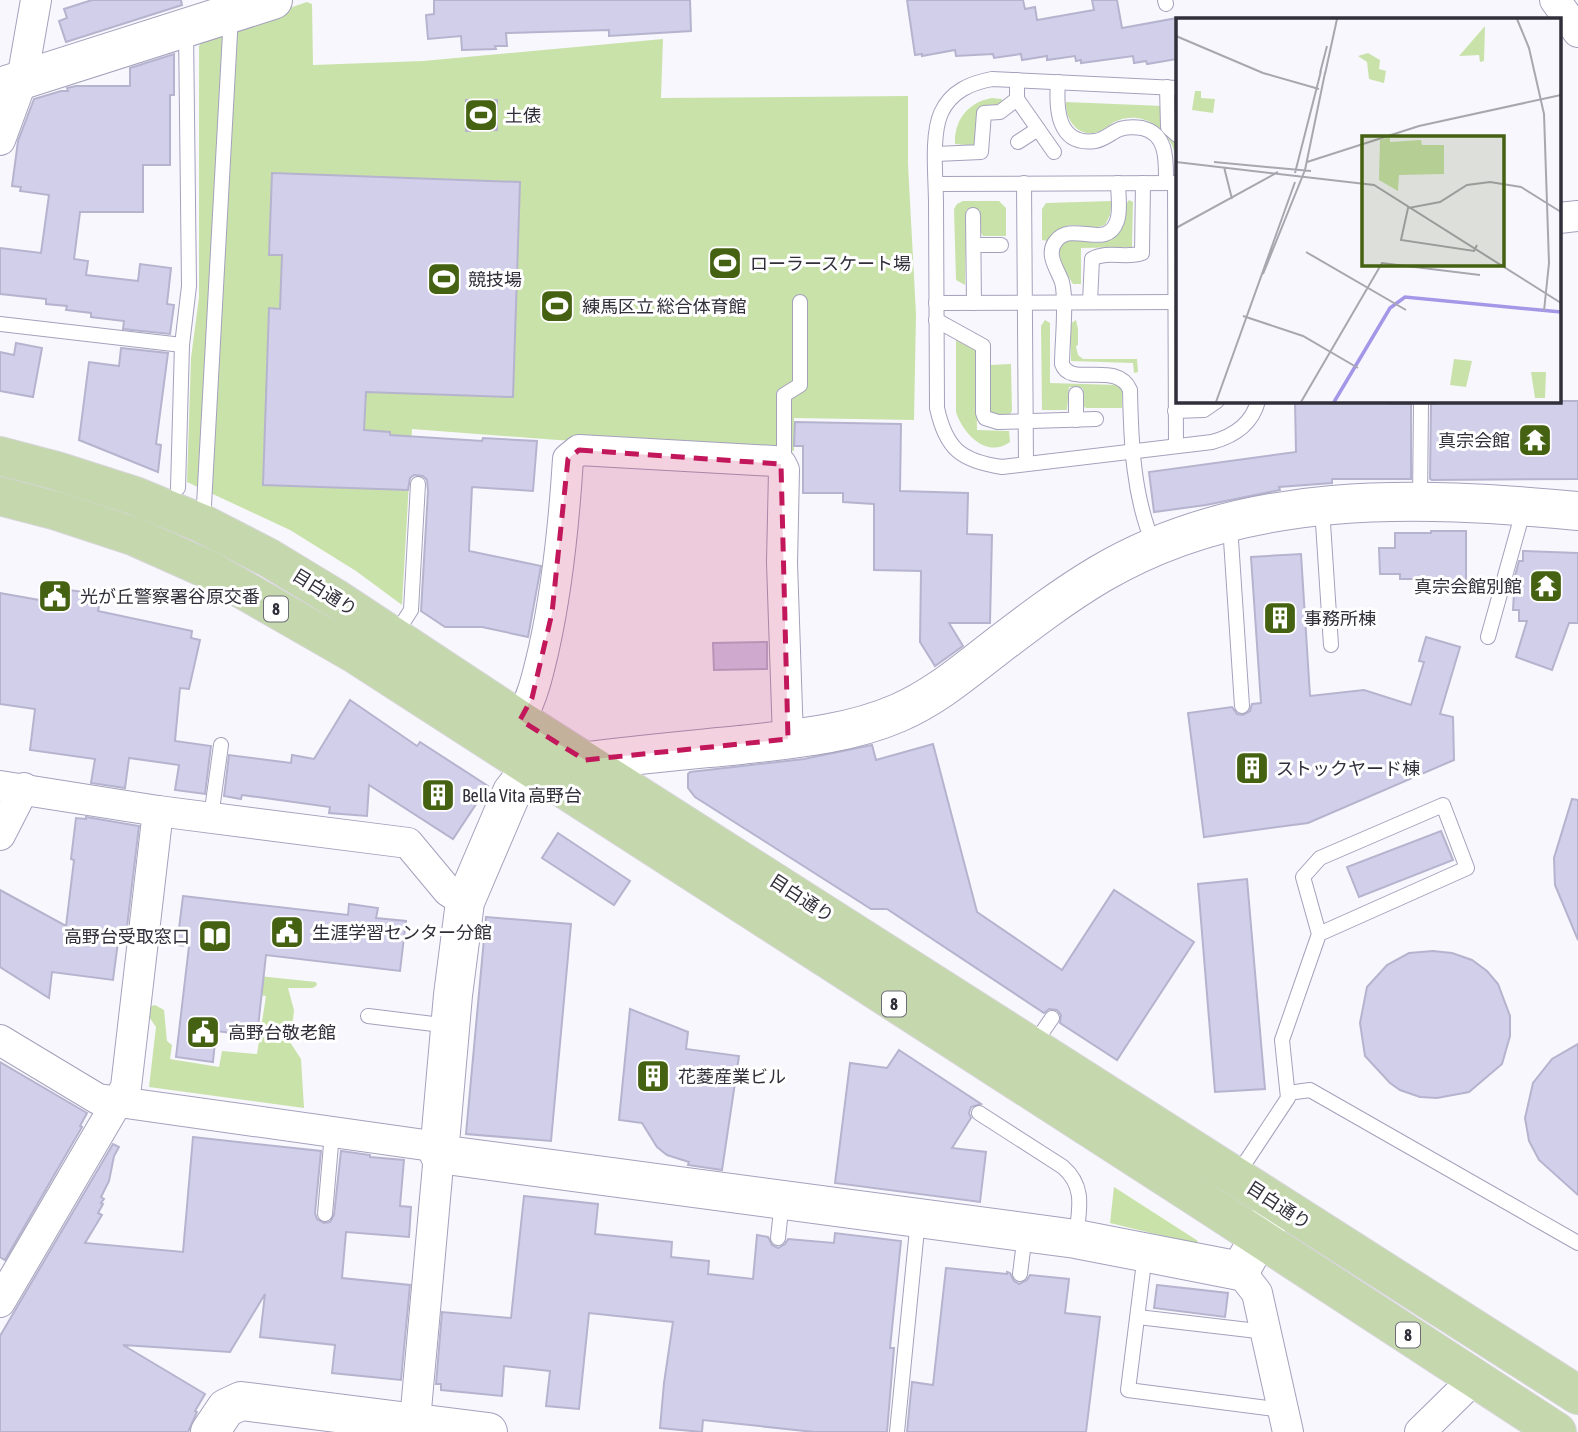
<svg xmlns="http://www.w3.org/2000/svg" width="1578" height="1432" viewBox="0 0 1578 1432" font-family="'Asap Condensed','Noto Sans JP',sans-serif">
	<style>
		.green { fill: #c9e2aa }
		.building { fill: #d2cfeb; stroke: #b6b3ce; stroke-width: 2 }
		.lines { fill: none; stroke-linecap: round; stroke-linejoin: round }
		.lane-casing { stroke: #a4a1bc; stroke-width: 16 }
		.street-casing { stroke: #a4a1bc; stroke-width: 32 }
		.secondary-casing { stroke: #a4a1bc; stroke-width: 40 }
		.primary-casing { stroke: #d6d5d8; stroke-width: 40 }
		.lane { stroke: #fff; stroke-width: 14 }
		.street { stroke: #fff; stroke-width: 30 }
		.secondary { stroke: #fff; stroke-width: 38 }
		.primary { stroke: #c5d8ad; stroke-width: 38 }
		.marked { fill: #c2185b; fill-opacity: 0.2; stroke: #c2185b; stroke-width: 5; stroke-dasharray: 14 9; stroke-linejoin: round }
		.labels { text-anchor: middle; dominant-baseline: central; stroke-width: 6; stroke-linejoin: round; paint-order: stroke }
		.shield { fill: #fff; stroke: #6e6d75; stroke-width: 2 }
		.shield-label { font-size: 16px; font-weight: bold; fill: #302f3a }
		.poi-label { font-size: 18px; fill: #302f3a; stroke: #fff; text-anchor: start }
		.street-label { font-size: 18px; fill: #302f3a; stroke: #fff }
		.inset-river { fill: none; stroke: #a597e8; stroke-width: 3.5 }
		.inset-road { fill: none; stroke: #a8a7af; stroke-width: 2 }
		.view { fill: #456112; fill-opacity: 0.15; stroke: #456112; stroke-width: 3.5 }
		.inset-edge { fill: none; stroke: #302f3a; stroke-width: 3.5 }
	</style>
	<rect width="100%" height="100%" fill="#f8f7fd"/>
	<g class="green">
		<polygon points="307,2 312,4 313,65 423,61 663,39 661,98 908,96 908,164 916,314 914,420 794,418 794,451 558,440 412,429 402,605 356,571 290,530 187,482 191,358 199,297 199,46 207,36"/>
		<path d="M992,98L1002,99L1001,108L978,107L977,146L955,144C954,119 969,102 992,98Z"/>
		<path d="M1066,102L1163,106L1177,140V165C1176,160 1175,152 1172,145C1161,122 1137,111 1114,122C1109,125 1105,129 1100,131C1080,140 1065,121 1066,102Z"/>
		<path d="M1129,200L1133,202L1132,247L1081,248V284H1073C1066,273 1045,241 1075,240C1089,240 1099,248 1112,238C1130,226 1120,211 1129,200Z"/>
		<polygon points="963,201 999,201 1006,208 1006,236 983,236 980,231 980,210 966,210 965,285 956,280 954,209 957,204"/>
		<path d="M1112,201L1110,215L1105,225C1081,234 1071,211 1048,241L1042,240V209L1046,203Z"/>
		<polygon points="1045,320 1050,323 1050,383 1117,385 1122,389 1122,408 1086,408 1083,406 1083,388 1069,387 1067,410 1042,410 1041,326"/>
		<polygon points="1076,320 1078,329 1078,345 1076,346 1078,355 1083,359 1137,359 1138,372 1134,373 1133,363 1071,361 1070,324"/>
		<path d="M956,340L976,351L977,430L1009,431L1010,442C987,459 963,434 956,412Z"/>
		<polygon points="1011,364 1012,411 1010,414 995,415 991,412 990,365"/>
		<polygon points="221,972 316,982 317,985 313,988 288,988 294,1010 293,1020 288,1028 288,1039 301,1059 304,1108 149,1087 156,1027 147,1014 148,1007 155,1005 164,1010 167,1041 172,1045 170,1059 219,1067 222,1051 257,1054 266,996 220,989"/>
		<polygon points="1114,1187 1198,1241 1196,1244 1110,1223"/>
	</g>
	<g class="building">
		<polygon points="92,0 181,0 182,5 66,42 59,21 67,18 64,9"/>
		<polygon points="434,0 690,0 691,31 609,36 609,30 506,33 507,46 495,46 496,49 462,50 461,36 428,39 426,15 434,14"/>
		<polygon points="907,0 1023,0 1025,9 1035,7 1037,20 1094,10 1092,0 1117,0 1122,28 1177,18 1177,59 1147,64 1146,61 1134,63 1133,56 1081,63 1081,60 1076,61 1075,56 1047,60 1047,56 1022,60 1021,54 994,58 993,54 956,56 955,50 922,56 922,54 915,55"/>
		<polygon points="174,54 174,95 170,95 170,165 143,165 143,212 80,212 74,259 88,261 86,275 138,281 140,264 171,268 167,304 174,305 170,334 123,329 124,321 91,317 91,313 66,310 67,306 46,304 46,299 0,294 0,248 41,253 49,195 20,191 21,187 12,186 18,141 34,99 61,91 68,91 67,88 76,86 130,86 130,68"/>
		<polygon points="466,100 497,100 497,130 466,131"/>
		<polygon points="272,173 520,182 513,397 366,392 364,430 390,432 390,435 482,441 483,438 537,441 533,491 472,487 469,551 541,566 528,637 482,627 445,627 421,611 428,491 427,480 423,476 414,475 410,478 408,490 263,485 269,308 280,309 282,255 269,255"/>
		<polygon points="16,343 42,348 33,397 0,391 0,352 14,355"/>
		<polygon points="121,348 168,353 156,444 161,445 158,472 79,440 89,362 119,366"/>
		<polygon points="1295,401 1391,401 1391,404 1411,404 1411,479 1332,479 1332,483 1279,487 1280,490 1206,505 1154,512 1149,472 1296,452"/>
		<polygon points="1435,401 1578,401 1578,479 1432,480 1430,479 1431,404 1435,404"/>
		<polygon points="795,422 901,424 900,491 968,493 967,534 992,535 990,623 949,623 963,646 935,666 920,642 921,571 874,570 874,504 843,502 843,493 803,493 803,446 794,446"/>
		<polygon points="1431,531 1466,531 1466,584 1432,585 1432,579 1400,579 1400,574 1380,574 1379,548 1395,548 1395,533 1431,533"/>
		<polygon points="1523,551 1578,553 1578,623 1569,623 1552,670 1516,657 1527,621 1519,621 1519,610 1513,610 1515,576 1519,561 1523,561"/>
		<polygon points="1301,554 1310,696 1364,690 1411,705 1424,662 1419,661 1426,637 1460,647 1440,714 1453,717 1454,760 1308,823 1204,837 1188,713 1232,707 1237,714 1243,715 1250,711 1252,704 1261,703 1251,557"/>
		<polygon points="47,587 84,592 82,603 99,606 98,611 192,631 191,638 200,640 189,689 180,688 175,741 211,746 205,794 175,790 179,765 129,758 125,788 91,783 95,759 30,750 35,709 0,704 0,593 45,601"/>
		<polygon points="767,642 767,669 714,670 713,643"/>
		<polygon points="350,700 417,746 420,742 488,786 453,839 369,785 367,816 329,813 330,807 272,799 242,795 241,799 224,796 229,755 291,763 292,755 314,759"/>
		<polygon points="933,744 977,912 1062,970 1114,890 1194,942 1117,1060 1060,1023 1061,1015 1057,1010 1049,1009 1044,1013 887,909 871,909 695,797 688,788 688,774 690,772 804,759 872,745 876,760"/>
		<polygon points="1572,799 1578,800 1578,940 1555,885 1554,858"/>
		<polygon points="86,817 139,826 126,935 119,934 113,980 52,972 49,998 0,967 0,890 66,926 74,860 71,859 76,818 86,819"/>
		<polygon points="1441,831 1453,860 1359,897 1347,867"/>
		<polygon points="558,833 630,881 614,905 542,858"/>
		<polygon points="1247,879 1265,1089 1215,1092 1198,884"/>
		<polygon points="183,896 348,915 349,904 378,908 376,918 406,921 400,971 266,955 257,1036 216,1031 213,1062 176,1057 189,946 177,945"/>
		<polygon points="486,917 571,924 551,1141 466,1134"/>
		<polygon points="1433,951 1452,953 1472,960 1487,971 1498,984 1510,1016 1510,1036 1502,1064 1469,1092 1437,1098 1420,1097 1400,1090 1390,1083 1365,1056 1360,1023 1367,987 1387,965 1409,953"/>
		<polygon points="630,1009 688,1032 686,1049 739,1056 722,1170 688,1165 689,1162 667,1155 657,1147 642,1123 619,1120"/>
		<polygon points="1578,1044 1578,1195 1539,1160 1529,1141 1525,1118 1533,1083 1552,1059"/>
		<polygon points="899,1050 981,1104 971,1107 969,1113 971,1118 952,1148 986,1152 980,1202 835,1183 850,1063 887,1068"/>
		<polygon points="0,1062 87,1113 80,1126 82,1127 5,1260 0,1257"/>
		<polygon points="193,1137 321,1151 315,1213 317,1219 324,1223 330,1222 334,1215 341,1151 370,1155 370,1157 404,1160 400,1206 411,1207 409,1237 346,1232 342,1278 410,1285 401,1380 332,1373 335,1345 260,1337 265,1294 230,1352 123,1345 205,1394 195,1411 197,1412 188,1432 0,1432 0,1336 113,1144 119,1147 114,1156 109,1181 101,1197 104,1199 101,1203 103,1204 98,1213 102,1215 85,1243 183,1252"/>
		<polygon points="524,1196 598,1204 595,1234 672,1242 671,1257 709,1261 708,1274 753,1279 757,1235 768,1237 772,1245 778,1248 785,1244 788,1239 834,1243 835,1233 901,1241 890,1348 894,1348 887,1432 814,1432 703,1420 702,1432 660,1428 664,1383 673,1322 589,1313 579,1409 546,1406 550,1371 504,1366 502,1396 441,1390 441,1384 436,1384 442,1312 511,1318"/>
		<polygon points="946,1268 1007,1274 1007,1272 1010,1273 1014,1281 1019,1284 1027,1280 1030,1275 1069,1279 1065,1313 1100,1317 1086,1432 907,1432 912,1382 933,1385"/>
		<polygon points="1157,1285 1228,1293 1225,1317 1154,1308"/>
	</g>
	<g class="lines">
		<g class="lane-casing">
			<g id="lane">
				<polyline points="1165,0 1166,4"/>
				<path d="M1058,82C1056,108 1057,146 1095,141C1104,140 1112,132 1120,129C1127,127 1135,127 1142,128C1168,134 1166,161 1166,183"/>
				<polyline points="1167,87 1168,127 1177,135"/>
				<path d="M1177,88L992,79C971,83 951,91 941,113C931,136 936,178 936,204C936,272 937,340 937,408C946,449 961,461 1002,467L1212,442C1234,436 1252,424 1258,401"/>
				<polyline points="1017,99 1054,152"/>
				<polyline points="1018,142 1038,129"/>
				<polyline points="936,154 981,152 984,113 1000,112 1017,99 1017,80"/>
				<polyline points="1024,183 1026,463"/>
				<path d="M1118,183C1118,194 1121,210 1117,221C1107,251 1072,220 1056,241C1045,254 1058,270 1062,282C1067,301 1062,343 1062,364C1070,388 1117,360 1130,390C1131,442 1133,497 1154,545"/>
				<polyline points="1175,183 1176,446"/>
				<polyline points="936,184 1177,183"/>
				<polyline points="973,215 974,303"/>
				<polyline points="974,245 1001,245"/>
				<path d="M1090,302L1092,259C1108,250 1126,259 1142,253L1143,183"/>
				<polyline points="936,303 1177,302"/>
				<polyline points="936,320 983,346 983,413 985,418 998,422 1096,419"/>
				<polyline points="0,324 182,345"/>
				<polyline points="1076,394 1076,420"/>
				<polyline points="1175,411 1204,410 1217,401"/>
				<polyline points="781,464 784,458 784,395 800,385 800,302"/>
				<polyline points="178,488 182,345 189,286 186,29"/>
				<polyline points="1420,501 1421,401"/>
				<polyline points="1322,508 1331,645"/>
				<polyline points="203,523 231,15"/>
				<polyline points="1230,525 1242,706"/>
				<polyline points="395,635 411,610 418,484"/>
				<polyline points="1488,637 1524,508"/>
				<polyline points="211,817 221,745"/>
				<polyline points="368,1016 450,1026"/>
				<polyline points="1034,1044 1052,1018"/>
				<polyline points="1288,1093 1310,1090 1578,1243"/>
				<path d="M979,1113L1063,1167C1086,1187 1079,1210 1076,1237"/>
				<polyline points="1237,1175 1288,1098 1282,1040 1319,934 1467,868 1443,805 1320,858 1303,877 1319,934"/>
				<polyline points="325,1214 332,1133"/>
				<polyline points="778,1238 782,1201"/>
				<polyline points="1145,1254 1128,1390 1283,1410"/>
				<polyline points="1020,1274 1025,1234"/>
				<polyline points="1138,1317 1266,1332"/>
				<polyline points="897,1432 918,1219"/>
			</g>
		</g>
		<g class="street-casing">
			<g id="street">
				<polyline points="1555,0 1578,32"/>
				<polyline points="0,140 22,80 36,0"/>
				<polyline points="1559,218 1578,216"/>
				<path d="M520,720C533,697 538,674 544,648C558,585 564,523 568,459L579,450L774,461L781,464L784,470L782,563L788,739"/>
				<polyline points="0,786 158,811 408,843 448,891 465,902"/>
				<polyline points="0,835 24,788"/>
				<polyline points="0,1040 98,1099 439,1147"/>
				<polyline points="1240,1271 1257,1293 1288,1432"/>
				<polyline points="0,1302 126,1087 158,811"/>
				<polyline points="414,1432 439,1154"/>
				<polyline points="1420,1432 1475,1378"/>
			</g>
		</g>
		<g class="secondary-casing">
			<g id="secondary">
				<polyline points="0,87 273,0"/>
				<path d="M1276,1208L1240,1271L1076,1239L439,1154L453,995L465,902L512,792L530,769C600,758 670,752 740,745C793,739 850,734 898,713C935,697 964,672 995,648C1029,622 1063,596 1100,574C1244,489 1417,496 1578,511"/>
				<polyline points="210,1432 226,1408 241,1401 488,1432"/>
			</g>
		</g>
		<g class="primary-casing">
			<g id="primary">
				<polyline points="0,456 57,471 135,496 203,524 269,558 335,598 520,720 1578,1395"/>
				<polyline points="0,496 57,511 133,536 207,569 355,654 1200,1199 1557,1432"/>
			</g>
		</g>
		<use href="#lane" class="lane"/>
		<use href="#street" class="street"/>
		<use href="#secondary" class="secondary"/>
		<use href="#primary" class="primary"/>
	</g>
	<path class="marked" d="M579,450L781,464L788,739L585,760L520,720L532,698L552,613L568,459Z"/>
	<defs>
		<g id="stadium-square" transform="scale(1.75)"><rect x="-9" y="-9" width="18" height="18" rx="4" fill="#456112" stroke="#fff"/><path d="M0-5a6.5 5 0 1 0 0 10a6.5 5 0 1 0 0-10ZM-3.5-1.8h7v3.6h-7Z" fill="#fff"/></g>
		<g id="temple-square" transform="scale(1.75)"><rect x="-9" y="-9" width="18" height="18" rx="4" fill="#456112" stroke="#fff"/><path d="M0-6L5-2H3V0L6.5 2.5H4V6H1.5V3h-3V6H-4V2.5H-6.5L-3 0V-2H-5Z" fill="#fff"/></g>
		<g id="civic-square" transform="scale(1.75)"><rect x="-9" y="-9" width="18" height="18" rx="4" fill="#456112" stroke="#fff"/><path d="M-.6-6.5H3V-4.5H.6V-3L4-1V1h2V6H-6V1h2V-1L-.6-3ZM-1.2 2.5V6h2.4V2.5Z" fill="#fff"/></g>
		<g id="building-square" transform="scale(1.75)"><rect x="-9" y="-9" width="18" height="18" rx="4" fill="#456112" stroke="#fff"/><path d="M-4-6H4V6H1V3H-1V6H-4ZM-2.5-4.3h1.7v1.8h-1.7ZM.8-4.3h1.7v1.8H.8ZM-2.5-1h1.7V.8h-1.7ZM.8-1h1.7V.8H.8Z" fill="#fff"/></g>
		<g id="library-square" transform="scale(1.75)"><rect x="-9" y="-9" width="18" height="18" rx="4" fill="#456112" stroke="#fff"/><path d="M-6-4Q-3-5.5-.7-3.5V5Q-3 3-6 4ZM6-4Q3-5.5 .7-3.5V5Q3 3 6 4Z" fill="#fff"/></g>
	</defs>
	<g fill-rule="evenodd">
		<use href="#stadium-square" x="481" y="115"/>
		<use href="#stadium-square" x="725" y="263"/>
		<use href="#stadium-square" x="444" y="279"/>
		<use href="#stadium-square" x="557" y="306"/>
		<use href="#temple-square" x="1535" y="440"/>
		<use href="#temple-square" x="1546" y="586"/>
		<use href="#civic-square" x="55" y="596"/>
		<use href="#building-square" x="1280" y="618"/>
		<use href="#building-square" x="1252" y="768"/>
		<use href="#building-square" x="438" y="795"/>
		<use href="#civic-square" x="287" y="932"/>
		<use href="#library-square" x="215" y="936"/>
		<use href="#civic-square" x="203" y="1032"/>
		<use href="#building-square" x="653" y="1076"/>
	</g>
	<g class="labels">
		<g class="shield">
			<rect x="264" y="596.5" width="24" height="25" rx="5"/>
			<rect x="882" y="991.5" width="24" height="25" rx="5"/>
			<rect x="1396" y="1322.5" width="24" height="25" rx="5"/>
		</g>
		<g class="shield-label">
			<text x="276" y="609">8</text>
			<text x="894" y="1004">8</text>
			<text x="1408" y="1335">8</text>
		</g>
		<g class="poi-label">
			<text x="505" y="115">土俵</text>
			<text x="750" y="263">ローラースケート場</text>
			<text x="468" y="279">競技場</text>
			<text x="582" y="306">練馬区立 総合体育館</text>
			<text x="1510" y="440" text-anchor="end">真宗会館</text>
			<text x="1522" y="586" text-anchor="end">真宗会館別館</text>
			<text x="80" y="596">光が丘警察署谷原交番</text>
			<text x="1304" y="618">事務所棟</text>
			<text x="1276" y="768">ストックヤード棟</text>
			<text x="462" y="795">Bella Vita 高野台</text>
			<text x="312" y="932">生涯学習センター分館</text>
			<text x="190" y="936" text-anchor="end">高野台受取窓口</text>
			<text x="228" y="1032">高野台敬老館</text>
			<text x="678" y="1076">花菱産業ビル</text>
		</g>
		<g class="street-label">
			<text transform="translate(325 592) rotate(32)">目白通り</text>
			<text transform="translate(802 898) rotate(33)">目白通り</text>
			<text transform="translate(1279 1205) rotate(33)">目白通り</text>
		</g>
	</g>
	<g transform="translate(1176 18)">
		<rect width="385" height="385" fill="#f8f7fd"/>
		<path d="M309,8L308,43L304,44L303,37L283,38ZM192,35L204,42L203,51L210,53L208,65L193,61L191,44L182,38ZM19,73H25V80L39,81L37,95L16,92ZM214,119V124L245,122L246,127H268V156L223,157L222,173L203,162L204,122ZM278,341L296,343L290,369L274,367ZM355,354H370L369,380H359Z" fill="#c9e2aa"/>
		<path class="inset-river" d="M158,384L214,290L229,279L385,294"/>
		<path class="inset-road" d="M341,1L353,30L368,96L373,245L368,293M0,18L87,55L143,71M144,55L151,28M149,56L161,1M0,144L198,167L385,285M38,144L135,153M131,144L243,108L385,77M48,149L56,181M119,155L145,53M0,210L102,154M301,227L298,233L225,222L232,190L264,184L291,167L314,164L345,169L385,194M130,234L230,292M87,256L129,152L149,55M67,298L127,318L182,350M40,384L119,164M125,384L206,245L304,257"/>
		<path class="view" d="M186,118H328V248H186Z"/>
		<rect width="385" height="385" class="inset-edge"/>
	</g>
</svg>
